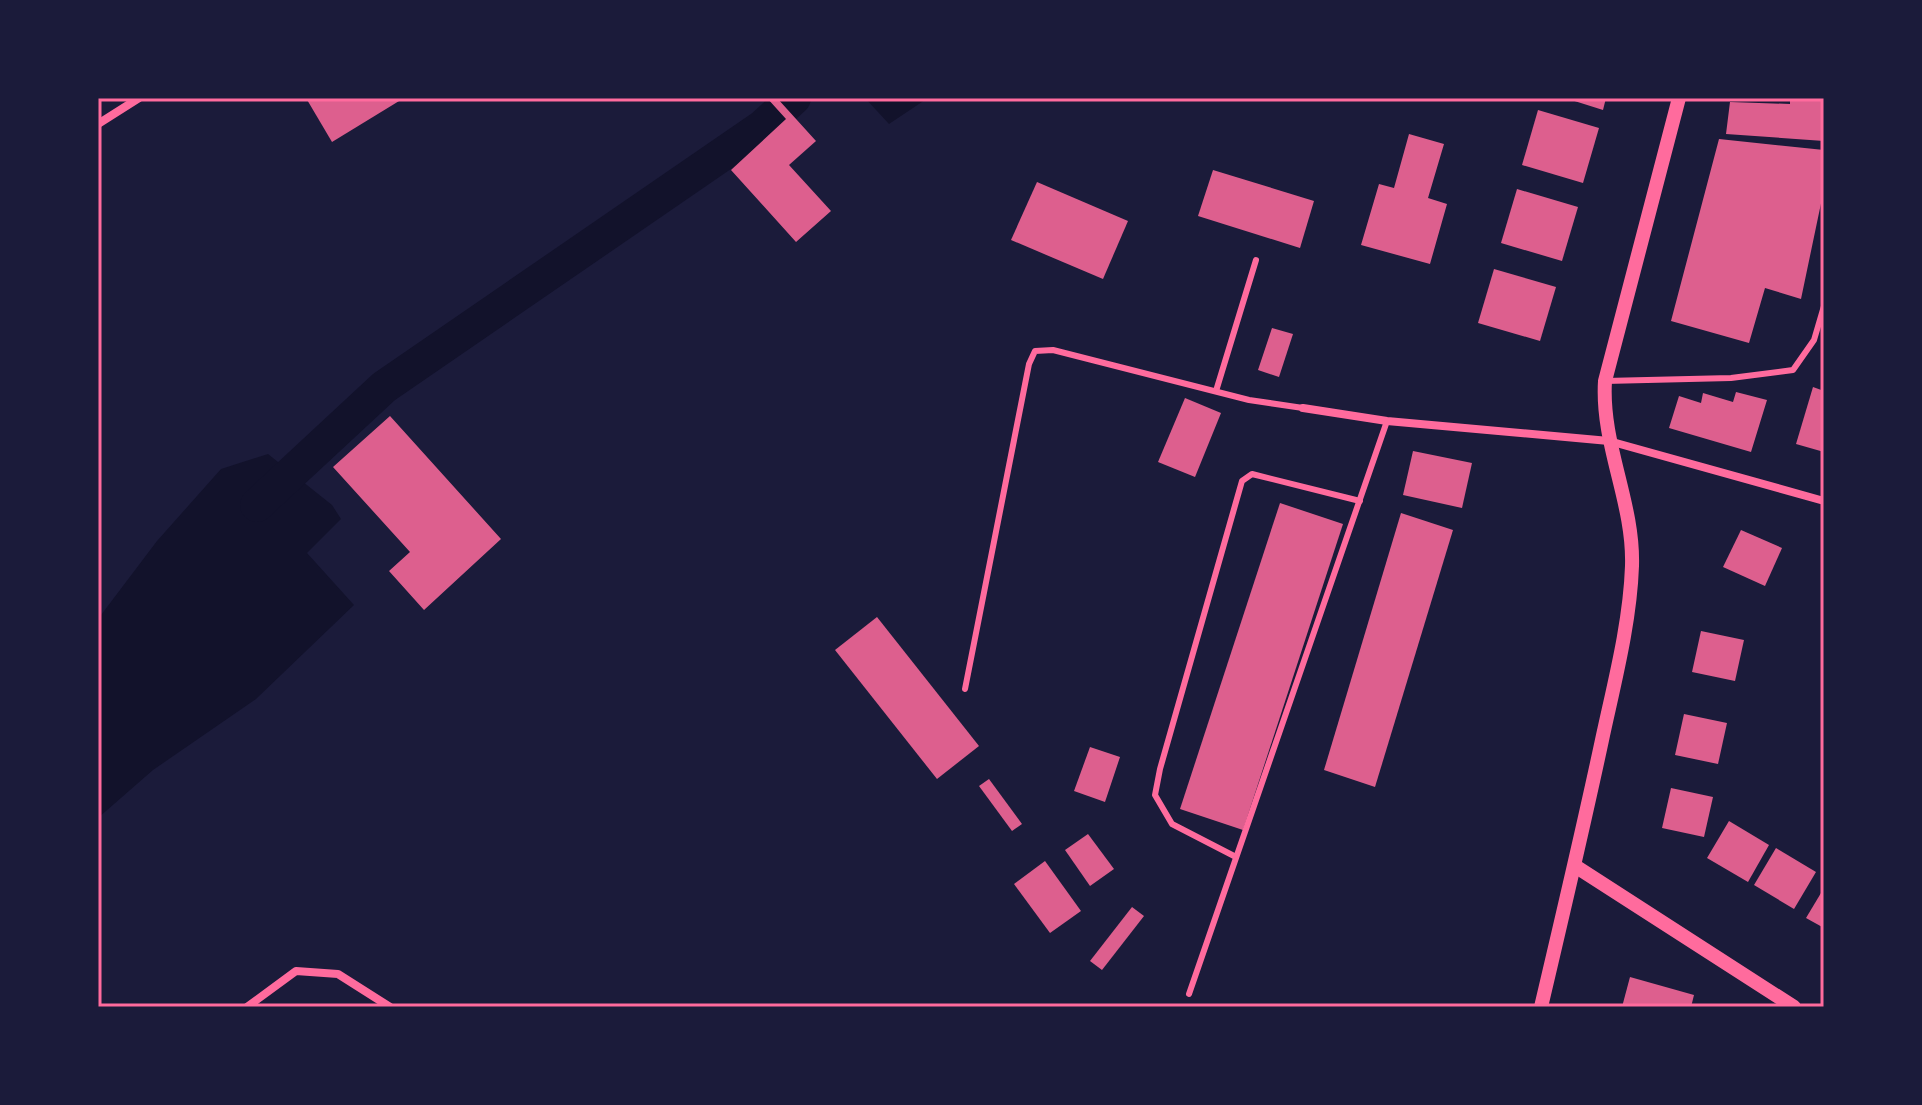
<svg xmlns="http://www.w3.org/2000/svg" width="1922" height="1105" viewBox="0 0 1922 1105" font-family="'Noto Serif',serif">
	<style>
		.water { fill: #12122b }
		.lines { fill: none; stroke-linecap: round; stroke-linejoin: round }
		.canal { stroke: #12122b; stroke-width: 34 }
		.building { fill: #dd5f8e }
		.service { stroke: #ff6b9d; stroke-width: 6 }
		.minor { stroke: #ff6b9d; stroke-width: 8 }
		.tertiary { stroke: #ff6b9d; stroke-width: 14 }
		.neatline { fill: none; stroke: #ff6b9d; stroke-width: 3 }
	</style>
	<rect width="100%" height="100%" fill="#1b1b3a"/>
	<g class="water">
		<polygon points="865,98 928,98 889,124"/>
		<polygon points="268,454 332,505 341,519 307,553 354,605 256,699 153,770 98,818 98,619 157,541 221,469"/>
	</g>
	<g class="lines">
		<polyline class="canal" points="257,505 384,387 762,127 794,98"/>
	</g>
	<g class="building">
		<polygon points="306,98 404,98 332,142"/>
		<polygon points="767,98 777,98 816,141 789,165 831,211 796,242 731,170 786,119"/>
		<polygon points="1565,98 1606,98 1603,110"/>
		<polygon points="1790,98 1824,98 1824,141 1726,134 1730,102 1790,104"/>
		<polygon points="1538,110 1599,128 1583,183 1522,165"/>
		<polygon points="1409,134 1444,144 1428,198 1447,204 1430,264 1361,245 1379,184 1394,188"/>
		<polygon points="1719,139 1824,150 1824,189 1801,299 1765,288 1749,343 1671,321"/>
		<polygon points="1213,170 1314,201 1300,248 1198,216"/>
		<polygon points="1037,182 1128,221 1103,279 1011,240"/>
		<polygon points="1517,189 1578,207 1562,261 1501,243"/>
		<polygon points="1494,269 1556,287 1540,341 1478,323"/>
		<polygon points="1272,328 1293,334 1279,377 1258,370"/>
		<polygon points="1813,387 1824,391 1824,452 1796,444"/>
		<polygon points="1736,392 1767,400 1751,452 1669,428 1679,396 1701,403 1703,393 1733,402"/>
		<polygon points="1185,398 1221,413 1195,477 1158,462"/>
		<polygon points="390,416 501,539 424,610 389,571 410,552 333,467"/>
		<polygon points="1413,451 1472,463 1462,508 1403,495"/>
		<polygon points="1280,503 1343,524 1243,830 1180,809"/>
		<polygon points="1401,513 1453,530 1375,787 1324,770"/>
		<polygon points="1741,530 1782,548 1765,586 1723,567"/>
		<polygon points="877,617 979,746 937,779 835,650"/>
		<polygon points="1701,631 1744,640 1735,681 1692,672"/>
		<polygon points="1684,714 1727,723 1718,764 1675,755"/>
		<polygon points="1090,747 1120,757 1105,802 1074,791"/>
		<polygon points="989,779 1022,824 1012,831 979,786"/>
		<polygon points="1671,788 1713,797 1704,837 1662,828"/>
		<polygon points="1729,821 1769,845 1748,882 1707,858"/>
		<polygon points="1088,834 1114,869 1090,886 1065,850"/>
		<polygon points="1776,848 1816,872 1794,909 1754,885"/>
		<polygon points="1045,861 1081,911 1050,933 1014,884"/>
		<polygon points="1824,888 1824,928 1806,918"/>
		<polygon points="1132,907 1144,916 1102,970 1090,961"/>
		<polygon points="1630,977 1694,995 1691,1007 1622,1007"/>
	</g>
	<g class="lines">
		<g class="service">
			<polyline points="1605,381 1731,378 1793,370 1814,340 1824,306"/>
			<polyline points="1216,391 1256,260"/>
			<polyline points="965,689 1029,364 1035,351 1053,350 1249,400 1303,408"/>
			<polyline points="1236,857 1172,824 1155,795 1160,769 1242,481 1252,474 1360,501"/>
			<polyline points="1189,994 1387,421"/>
		</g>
		<g class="minor">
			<polyline points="98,124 139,98"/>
			<polyline points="1303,408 1387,421 1609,441 1824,501"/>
			<polyline points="247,1007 296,971 338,974 390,1007"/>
		</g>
		<g class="tertiary">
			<polyline points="1575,866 1794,1007"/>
			<path d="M1541,1007C1562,918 1583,829 1602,740C1614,684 1630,624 1632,566C1634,502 1601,445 1605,381L1679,98"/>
		</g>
	</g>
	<rect width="1922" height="1105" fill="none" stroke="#1b1b3a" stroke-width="200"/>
	<rect x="100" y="100" width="1722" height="905" class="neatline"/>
</svg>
